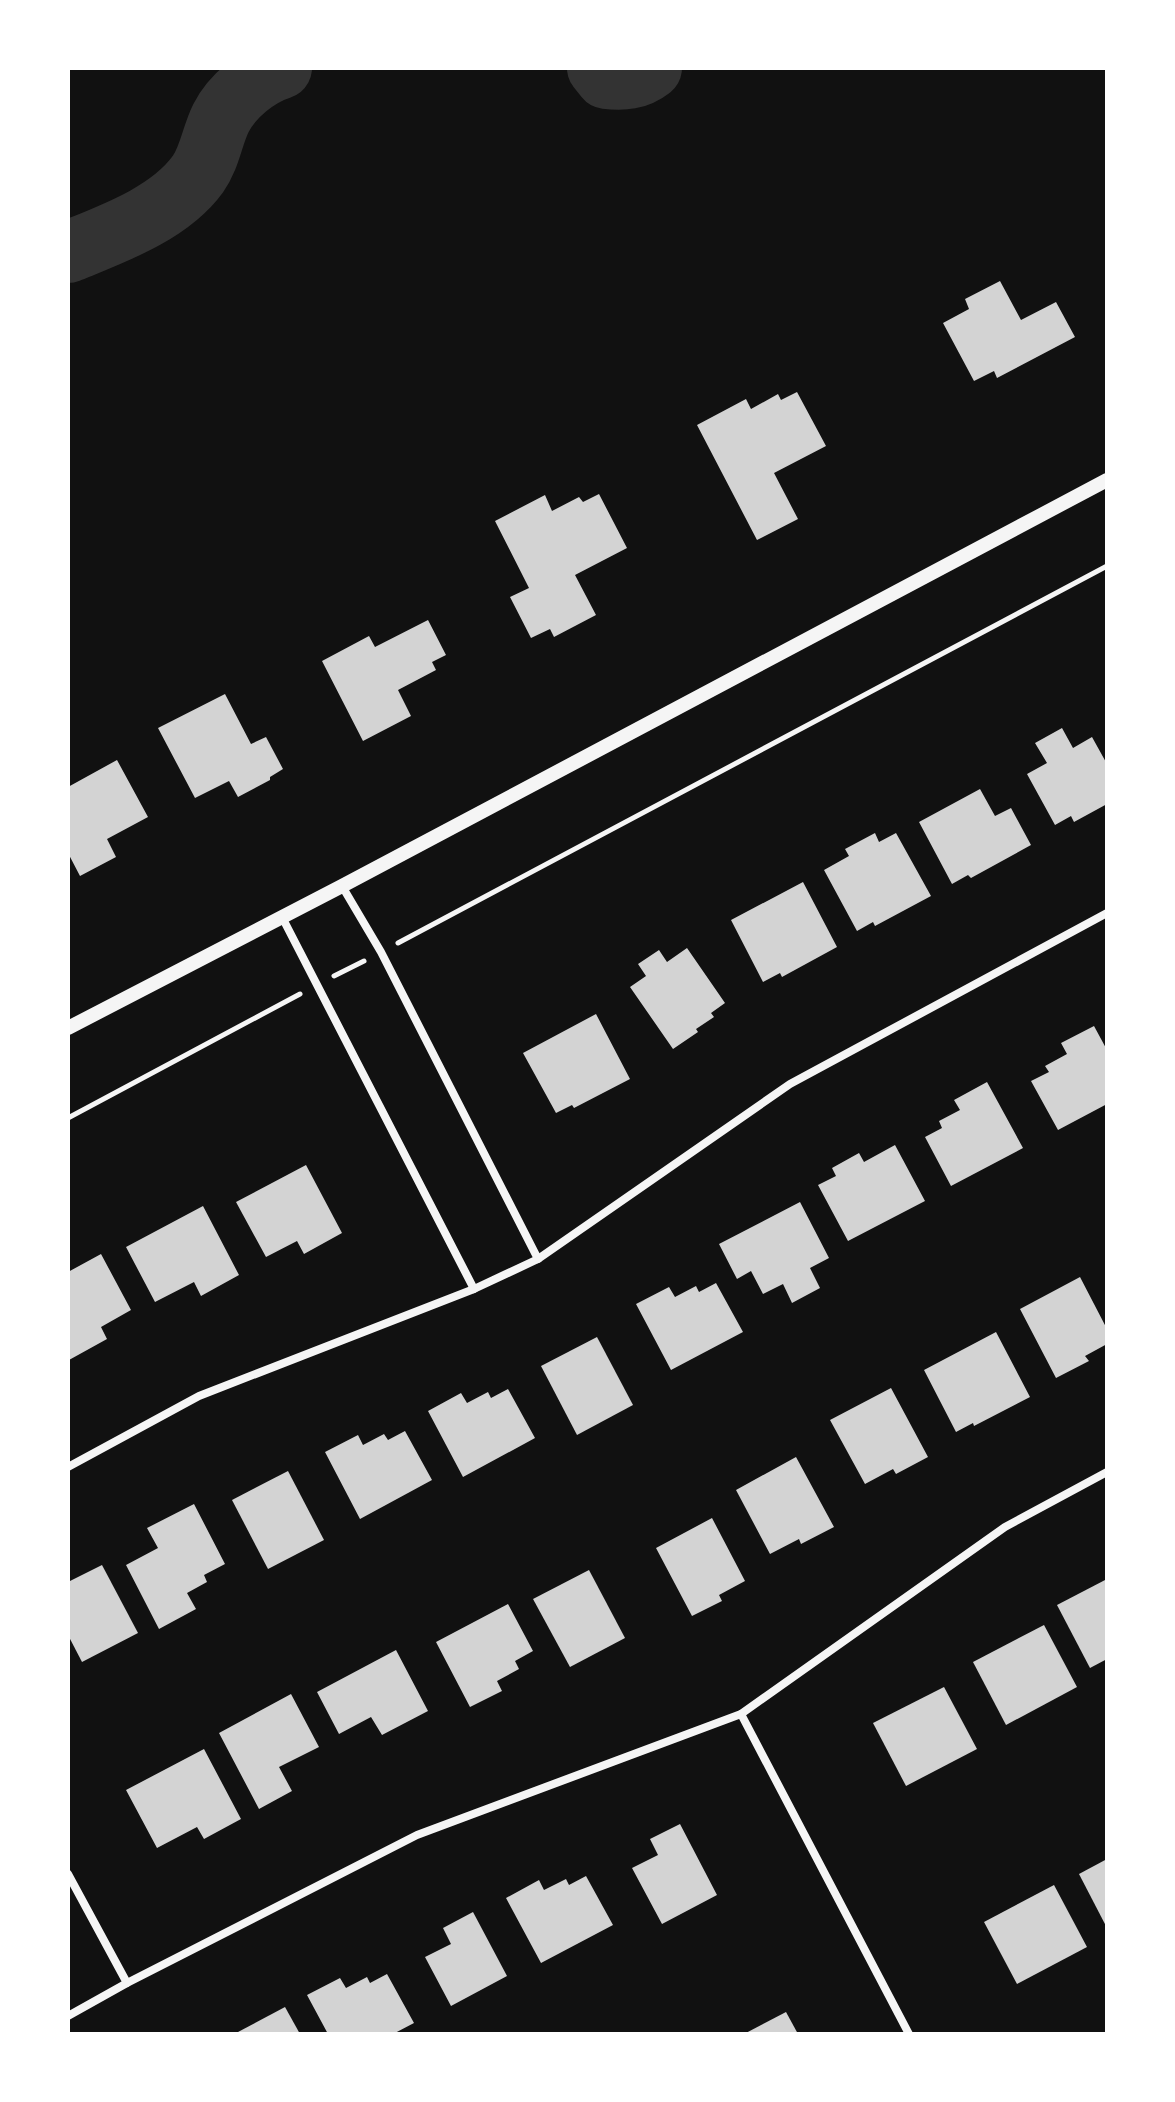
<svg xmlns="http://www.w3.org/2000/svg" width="1175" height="2102" viewBox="0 0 1175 2102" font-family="Ubuntu,sans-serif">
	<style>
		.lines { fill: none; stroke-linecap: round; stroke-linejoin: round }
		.river { stroke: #333; stroke-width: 62 }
		.building { fill: #d3d3d3 }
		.path { stroke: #f5f5f5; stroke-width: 5 }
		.minor { stroke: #f5f5f5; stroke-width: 8 }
		.tertiary { stroke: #f5f5f5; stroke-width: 14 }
	</style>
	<rect width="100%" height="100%" fill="#111"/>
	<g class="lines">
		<g class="river">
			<path d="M598,68L606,78C623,80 637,79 651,68"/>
			<path d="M68,252C112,234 169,214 198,174C210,157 212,136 221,118C232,96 258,75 281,68"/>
		</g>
	</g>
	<g class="building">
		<polygon points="1000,281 1021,320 1056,302 1075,337 997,378 994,371 974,381 943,323 969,309 965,299"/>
		<polygon points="797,392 826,446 774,473 798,519 757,540 697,425 746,399 751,409 778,394 781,400"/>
		<polygon points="599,494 627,548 575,575 596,615 554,637 550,629 531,638 510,597 529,588 495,521 545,495 552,511 579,497 583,502"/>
		<polygon points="428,620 446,655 432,662 436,670 398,690 411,716 363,741 322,661 369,636 375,647"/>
		<polygon points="225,694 251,744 266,737 283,769 270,777 270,780 238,797 229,781 195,798 158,728"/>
		<polygon points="1062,728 1073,748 1092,737 1107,764 1107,804 1074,822 1071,816 1055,825 1027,774 1047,763 1035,743"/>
		<polygon points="117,760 148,817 107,839 116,857 80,876 68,853 68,787"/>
		<polygon points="980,789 995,816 1011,808 1031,845 971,878 968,875 952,884 919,822"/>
		<polygon points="875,833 879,842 896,833 931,896 875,926 873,922 857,931 824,870 849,856 845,849"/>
		<polygon points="803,882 837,947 782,977 780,973 763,982 731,920"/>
		<polygon points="687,948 725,1003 711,1013 714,1017 696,1029 698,1032 673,1049 630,987 646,976 638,964 659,950 667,962"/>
		<polygon points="596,1014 630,1079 574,1108 572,1105 556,1113 523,1053"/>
		<polygon points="1094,1026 1107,1050 1107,1104 1058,1130 1031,1081 1049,1072 1045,1066 1067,1054 1061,1043"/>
		<polygon points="987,1082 1023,1148 951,1186 925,1137 942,1128 939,1121 960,1110 954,1100"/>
		<polygon points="895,1145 925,1201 848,1241 818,1185 836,1176 832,1168 859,1153 864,1162"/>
		<polygon points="306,1165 342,1233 304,1254 297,1241 266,1257 236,1202"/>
		<polygon points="800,1202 829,1258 810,1268 820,1288 792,1303 783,1284 763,1294 751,1271 737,1279 719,1244"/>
		<polygon points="203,1206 239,1275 201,1296 194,1282 155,1302 126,1247"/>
		<polygon points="101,1254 131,1310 101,1327 107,1339 69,1360 68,1272"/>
		<polygon points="1080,1277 1107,1329 1107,1344 1085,1356 1089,1361 1056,1378 1020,1309"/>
		<polygon points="716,1283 743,1332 671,1370 636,1304 669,1287 675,1297 696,1286 699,1292"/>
		<polygon points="996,1332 1030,1397 974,1426 973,1423 956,1432 924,1370"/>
		<polygon points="597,1337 633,1405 577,1435 541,1366"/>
		<polygon points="891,1388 928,1457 896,1474 893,1469 865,1484 830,1420"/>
		<polygon points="508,1389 535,1438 463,1477 428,1411 461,1393 467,1403 488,1392 491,1398"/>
		<polygon points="405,1431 432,1480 360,1519 325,1452 358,1435 363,1445 384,1434 388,1440"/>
		<polygon points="796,1457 834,1527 801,1544 799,1539 770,1554 736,1490"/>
		<polygon points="288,1471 324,1540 268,1569 232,1500"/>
		<polygon points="194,1504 225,1564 204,1575 207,1582 187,1593 196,1609 159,1629 126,1565 158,1548 147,1528"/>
		<polygon points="712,1518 745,1581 719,1595 722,1601 692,1616 656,1548"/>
		<polygon points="102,1565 138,1633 82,1662 68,1635 68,1582"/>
		<polygon points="589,1570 625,1638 570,1667 533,1599"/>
		<polygon points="1107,1579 1107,1659 1090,1668 1057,1605"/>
		<polygon points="508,1604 533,1651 515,1661 519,1669 497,1681 502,1691 470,1707 436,1642"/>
		<polygon points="1044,1625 1077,1687 1006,1725 973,1662"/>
		<polygon points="396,1650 428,1711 382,1735 371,1717 339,1734 317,1692"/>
		<polygon points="944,1687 977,1749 906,1786 873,1723"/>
		<polygon points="291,1694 319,1747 279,1767 292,1791 259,1809 219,1733"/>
		<polygon points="204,1749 241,1819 204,1839 197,1827 157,1848 126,1790"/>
		<polygon points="680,1824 717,1895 662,1924 632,1868 658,1855 650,1839"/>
		<polygon points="1107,1859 1107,1928 1079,1874"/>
		<polygon points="586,1876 613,1925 541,1963 506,1898 539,1880 544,1890 566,1879 569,1885"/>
		<polygon points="1054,1885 1087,1947 1017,1984 984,1922"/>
		<polygon points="473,1912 507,1976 451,2006 425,1957 451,1944 443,1928"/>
		<polygon points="387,1974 414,2023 393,2034 328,2034 307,1995 340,1978 346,1988 367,1977 370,1983"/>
		<polygon points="285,2007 300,2034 240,2034 238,2032"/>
		<polygon points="786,2012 798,2034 744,2034"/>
	</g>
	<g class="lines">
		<g class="path">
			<polyline points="398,943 1107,566"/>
			<polyline points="334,976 364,961"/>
			<polyline points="68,1118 300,994"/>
		</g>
		<g class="minor">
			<polyline points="342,886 381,952 538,1259"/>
			<polyline points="282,917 474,1289"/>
			<polyline points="68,1467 199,1396 474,1289 538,1259 790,1084 1107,913"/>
			<polyline points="741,1714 909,2034"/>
			<polyline points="68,1874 127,1983"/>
			<polyline points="68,2016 127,1983 417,1835 741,1714 1005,1527 1107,1472"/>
		</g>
		<polyline class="tertiary" points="68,1028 342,886 1107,480"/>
	</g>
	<rect width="1175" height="2102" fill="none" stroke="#ffffff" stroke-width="140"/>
</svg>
